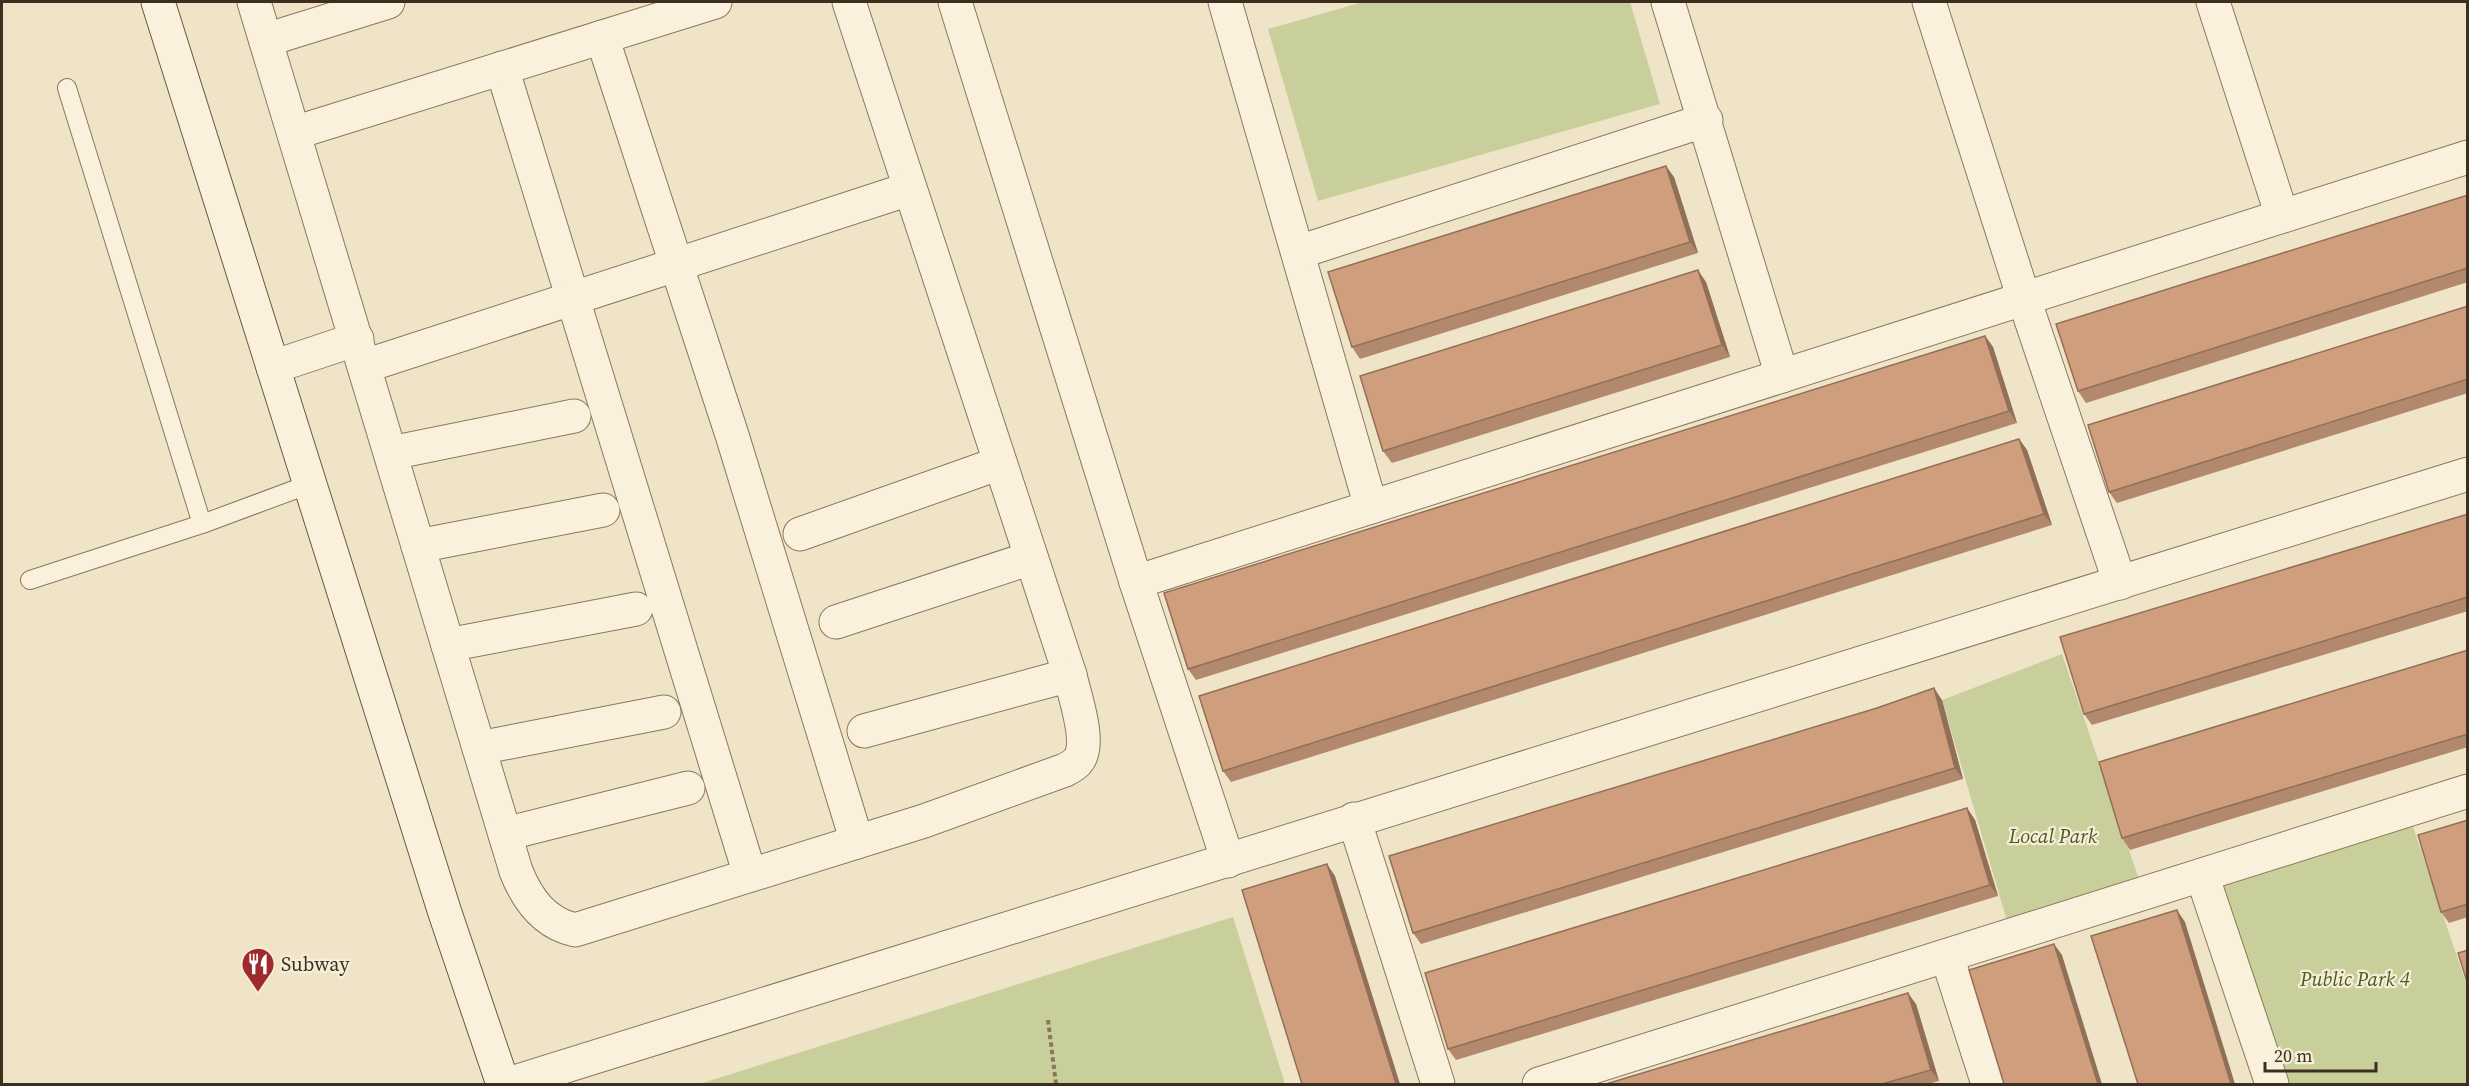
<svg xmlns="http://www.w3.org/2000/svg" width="2469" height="1086" viewBox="0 0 2469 1086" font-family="'Source Serif 4',serif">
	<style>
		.green { fill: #c9cf9b }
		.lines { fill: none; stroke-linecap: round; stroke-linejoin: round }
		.lane-casing { stroke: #8d765c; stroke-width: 20 }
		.street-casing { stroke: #8d765c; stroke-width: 35 }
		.secondary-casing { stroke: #6f573f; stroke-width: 35 }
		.path { stroke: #8d765c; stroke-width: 4; stroke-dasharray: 4.5 3; stroke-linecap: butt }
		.lane { stroke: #faf1dc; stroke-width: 18 }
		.street { stroke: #faf1dc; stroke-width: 33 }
		.secondary { stroke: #faf1dc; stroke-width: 33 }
		.wall { fill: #b2896c }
		.shaded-wall { fill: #916f58 }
		.building { fill: #cf9f7d; stroke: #916f58; stroke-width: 1.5 }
		.labels { text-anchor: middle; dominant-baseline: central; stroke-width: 4.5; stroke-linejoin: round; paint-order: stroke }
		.park-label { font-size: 20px; font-style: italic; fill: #4d5a26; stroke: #f7eed8 }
		.poi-label { font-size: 20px; fill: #3d2e20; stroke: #f7eed8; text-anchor: start }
	</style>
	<rect width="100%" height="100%" fill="#f0e4c8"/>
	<g class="green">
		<polygon points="1363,2 1630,2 1660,104 1318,201 1268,29"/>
		<polygon points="2062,654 2140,882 2008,924 1942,700"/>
		<polygon points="2410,818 2467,986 2467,1084 2279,1084 2210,882"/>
		<polygon points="1233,917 1285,1084 699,1084"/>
	</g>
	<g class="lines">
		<g class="lane-casing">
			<g id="lane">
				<polyline points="67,88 202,524"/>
				<polyline points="30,580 202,524 310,484"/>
			</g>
		</g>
		<g class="street-casing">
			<g id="street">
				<path d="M254,2L516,871C527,899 544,923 575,930L924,821L1065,770C1069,768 1074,765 1077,762C1093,745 1074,695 1070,675L849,2"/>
				<polyline points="955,2 1136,582 1228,861"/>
				<polyline points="1225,2 1371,507"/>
				<polyline points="1668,2 1782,376"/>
				<polyline points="1929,2 2024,299 2120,583"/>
				<polyline points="2213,2 2282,216"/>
				<polyline points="602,37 732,435 857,842"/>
				<polyline points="266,40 388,2"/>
				<polyline points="502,68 750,875"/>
				<polyline points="294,133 715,2"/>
				<polyline points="1299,252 1706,120"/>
				<polyline points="365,366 909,189"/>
				<polyline points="273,367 357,339"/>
				<polyline points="391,453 574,416"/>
				<polyline points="800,534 1000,463"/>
				<polyline points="418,546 603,510"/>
				<polyline points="1136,582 2468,157"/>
				<polyline points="836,622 1031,558"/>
				<polyline points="448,645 636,609"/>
				<polyline points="864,731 1070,675"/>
				<polyline points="479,748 664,712"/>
				<polyline points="1354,819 1438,1084"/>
				<polyline points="505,834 688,788"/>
				<polyline points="2202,875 2272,1084"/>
				<polyline points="1947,956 1988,1084"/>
				<polyline points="508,1084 2468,474"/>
				<polyline points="1539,1084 2468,791"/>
			</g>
		</g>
		<g class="secondary-casing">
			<polyline id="secondary" points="158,2 445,913 503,1084"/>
		</g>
		<polyline class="path" points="1048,1020 1056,1084"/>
		<use href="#lane" class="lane"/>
		<use href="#street" class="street"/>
		<use href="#secondary" class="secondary"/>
	</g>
	<g class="wall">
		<polygon points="1674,177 1698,253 1360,359 1352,347"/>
		<polygon points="2468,195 2468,282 2086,403 2078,391"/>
		<polygon points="1706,282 1730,357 1392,463 1383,451"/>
		<polygon points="2468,306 2468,393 2117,503 2109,492"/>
		<polygon points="1985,336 1993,347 2017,423 1196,680 1188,669"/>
		<polygon points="2019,439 2027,450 2052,525 1231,782 1223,771"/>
		<polygon points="2468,514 2468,611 2092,725 2084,714"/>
		<polygon points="2468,650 2468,747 2130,850 2122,838"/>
		<polygon points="1942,700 1963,779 1421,944 1413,933"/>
		<polygon points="1967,808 1975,820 1998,896 1456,1060 1448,1049"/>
		<polygon points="2468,820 2468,917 2449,923 2441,912"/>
		<polygon points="1916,1004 1939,1081 1928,1084 1606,1084"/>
	</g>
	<g class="shaded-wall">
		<polygon points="1666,166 1674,177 1698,253 1690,242"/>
		<polygon points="1698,270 1706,282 1730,357 1722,345"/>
		<polygon points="1985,336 1993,347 2017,423 2009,411"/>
		<polygon points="2019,439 2027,450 2052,525 2044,514"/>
		<polygon points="1934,688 1942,700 1963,779 1955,768"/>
		<polygon points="1967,808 1975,820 1998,896 1990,885"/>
		<polygon points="1327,864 1335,876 1400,1084 1396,1084"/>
		<polygon points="2177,910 2185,922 2235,1084 2231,1084"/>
		<polygon points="2054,944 2062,955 2102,1084 2098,1084"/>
		<polygon points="1908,993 1916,1004 1939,1081 1931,1070"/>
	</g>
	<g class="building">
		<polygon points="1666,166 1690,242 1352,347 1328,272"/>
		<polygon points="2468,195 2468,268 2078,391 2056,324"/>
		<polygon points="1698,270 1722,345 1383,451 1360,376"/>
		<polygon points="2468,306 2468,379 2109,492 2088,425"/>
		<polygon points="1985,336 2009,411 1188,669 1164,593"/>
		<polygon points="2019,439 2044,514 1223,771 1199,696"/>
		<polygon points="2468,514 2468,597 2084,714 2060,637"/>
		<polygon points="2468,650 2468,734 2122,838 2099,762"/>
		<polygon points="1934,688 1955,768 1413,933 1389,856 1877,708"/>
		<polygon points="1967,808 1990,885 1448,1049 1425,973"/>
		<polygon points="2468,820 2468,904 2441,912 2418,835"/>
		<polygon points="1327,864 1396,1084 1302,1084 1242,890"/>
		<polygon points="2177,910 2231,1084 2138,1084 2091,936"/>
		<polygon points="2054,944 2098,1084 2004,1084 1969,970"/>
		<polygon points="2468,950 2468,985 2458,953"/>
		<polygon points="1908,993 1931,1070 1882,1084 1606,1084"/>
	</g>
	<defs>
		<g id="restaurant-pin" transform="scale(1.725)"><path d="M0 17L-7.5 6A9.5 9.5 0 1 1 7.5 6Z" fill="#9e2a2b" stroke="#f7eed8"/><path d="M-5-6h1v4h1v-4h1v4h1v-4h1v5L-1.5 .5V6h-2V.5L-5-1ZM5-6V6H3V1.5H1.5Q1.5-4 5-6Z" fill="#fff"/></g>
	</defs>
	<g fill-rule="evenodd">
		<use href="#restaurant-pin" x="258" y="964"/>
	</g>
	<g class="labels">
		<g class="park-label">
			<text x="2053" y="836">Local Park</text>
			<text x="2355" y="979">Public Park 4</text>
		</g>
		<g class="poi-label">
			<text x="281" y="964">Subway</text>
		</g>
	</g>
	<rect width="2469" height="1086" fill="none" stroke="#3d2e20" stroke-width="6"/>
	<path d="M2265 1062v9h111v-9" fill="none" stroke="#3d2e20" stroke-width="3"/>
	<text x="2274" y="1062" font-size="18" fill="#3d2e20" stroke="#f7eed8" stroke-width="4.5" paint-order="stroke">20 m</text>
</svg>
